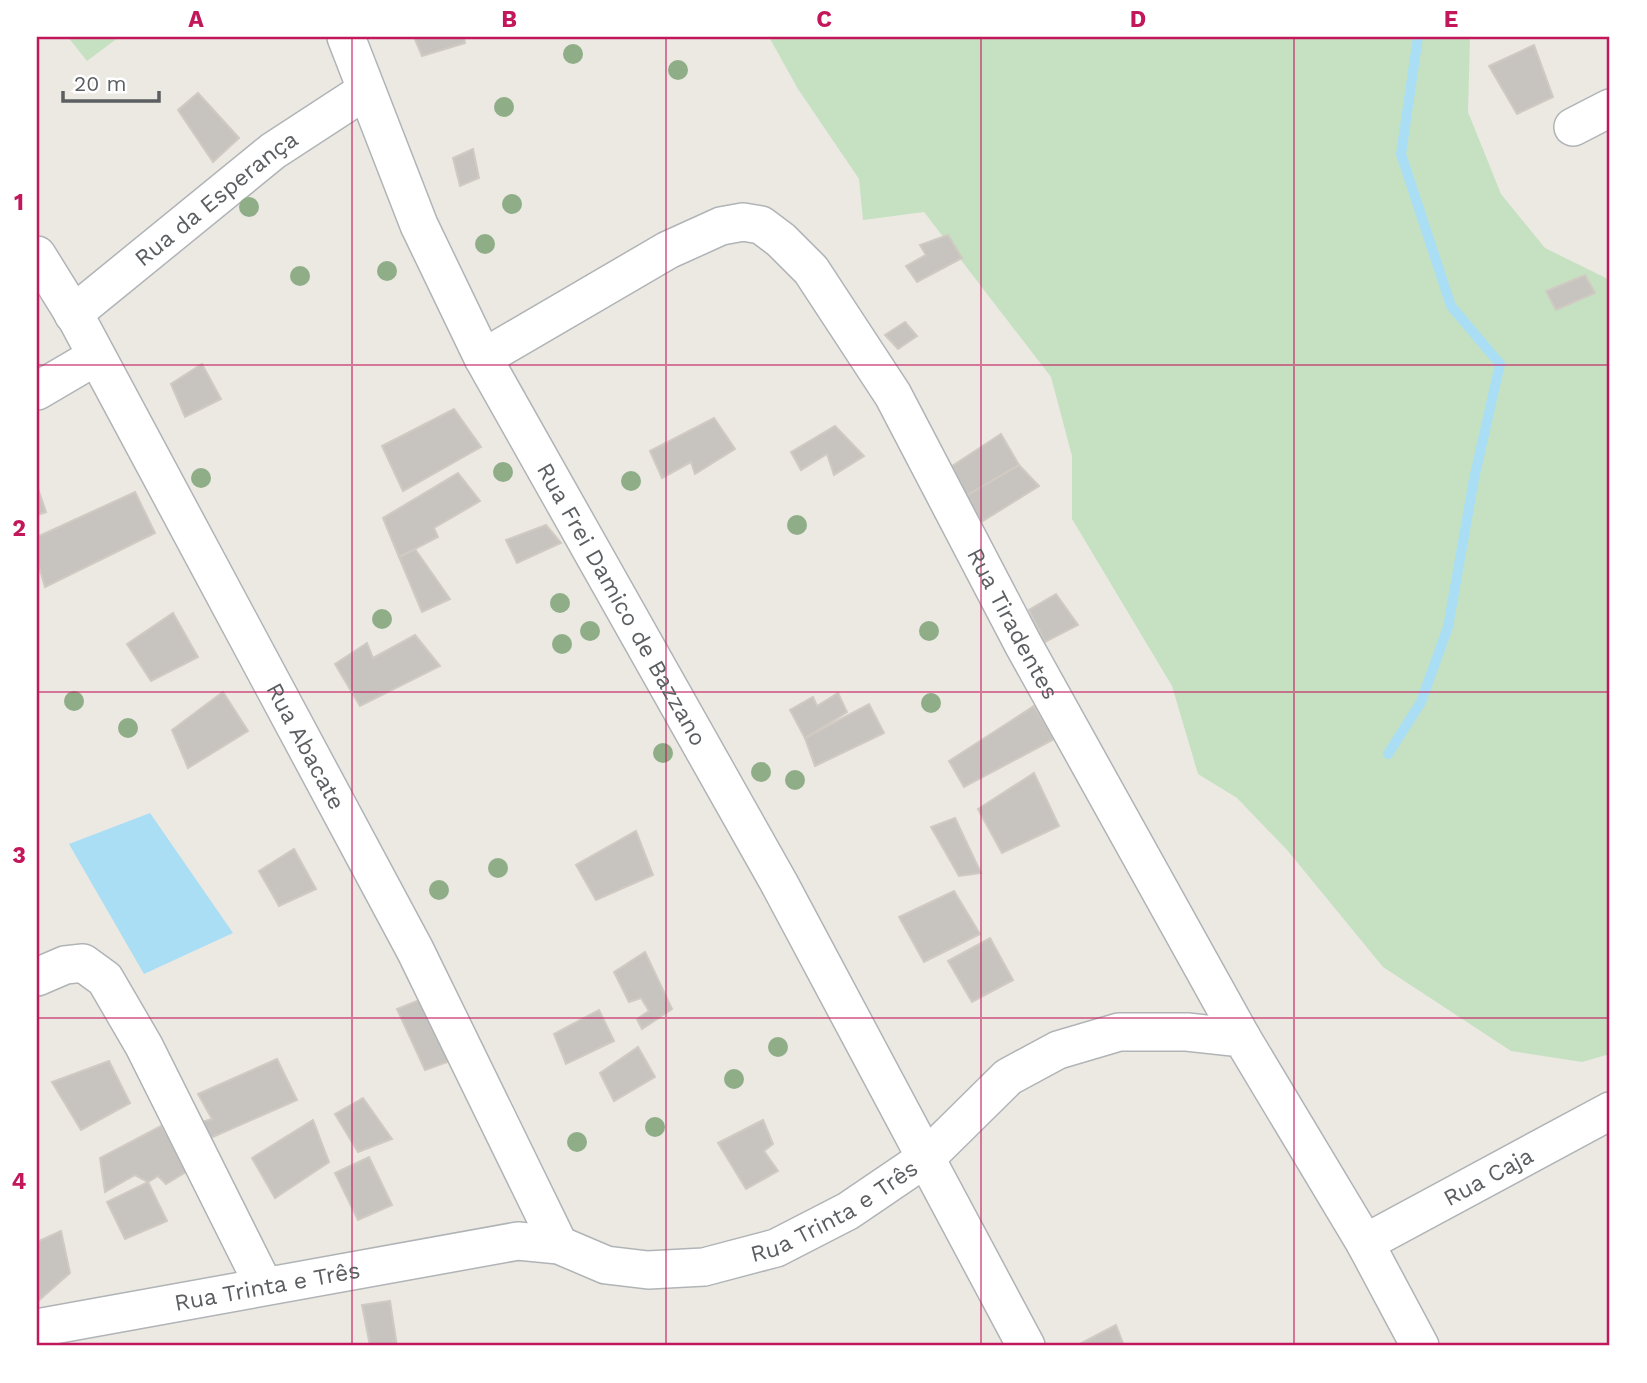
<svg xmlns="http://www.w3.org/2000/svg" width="1647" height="1383" viewBox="0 0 1647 1383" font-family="'Work Sans',sans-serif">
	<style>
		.green { fill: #c6e1c2 }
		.water { fill: #aadef5 }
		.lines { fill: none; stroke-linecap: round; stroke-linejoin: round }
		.stream { stroke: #aadef5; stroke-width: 10 }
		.building { fill: #c7c4c0; stroke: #d0cac2; stroke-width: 2 }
		.street-casing { stroke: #b0b4b7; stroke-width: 40 }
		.street { stroke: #fff; stroke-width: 37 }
		.tree { fill: #8fae88 }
		.grid { fill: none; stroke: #c2185b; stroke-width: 2; stroke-opacity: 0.55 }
		.labels { text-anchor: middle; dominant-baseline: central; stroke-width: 5; stroke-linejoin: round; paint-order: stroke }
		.street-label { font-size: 23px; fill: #5b5f62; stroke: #fff }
		.neatline { fill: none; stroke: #c2185b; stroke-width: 2.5 }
		.grid-label { font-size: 23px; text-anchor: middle; font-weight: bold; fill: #c2185b }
	</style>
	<rect width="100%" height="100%" fill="#ece9e3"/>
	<g class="green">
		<polygon points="68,37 119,37 87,61"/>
		<polygon points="769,37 1470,37 1468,112 1501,194 1545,248 1610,280 1610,1054 1582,1062 1511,1051 1383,967 1287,850 1237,798 1198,774 1172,686 1072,519 1072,456 1051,377 924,212 863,220 859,179 798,89"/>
	</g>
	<polygon class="water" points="150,813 233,933 144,974 69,844"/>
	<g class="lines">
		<polyline class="stream" points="1388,754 1421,702 1448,627 1474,479 1500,364 1451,306 1401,154 1418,37"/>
	</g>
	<g class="building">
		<polygon points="414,37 464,37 465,43 422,56"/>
		<polygon points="1534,45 1553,97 1517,114 1489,66"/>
		<polygon points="198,93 239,138 213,162 178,110"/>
		<polygon points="473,149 479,178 460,186 453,158"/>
		<polygon points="948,235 962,258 917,282 906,266 926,255 920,245"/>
		<polygon points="1585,275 1595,293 1556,310 1546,291"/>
		<polygon points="905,322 917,336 898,349 885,335"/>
		<polygon points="202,364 221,399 185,417 171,384"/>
		<polygon points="454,409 481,447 403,491 382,446"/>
		<polygon points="714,418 735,449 695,474 691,462 662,478 650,451"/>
		<polygon points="835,426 864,456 834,475 827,454 801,470 791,452"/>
		<polygon points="1001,434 1019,465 966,496 952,466"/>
		<polygon points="1019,465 1039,486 978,524 966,496"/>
		<polygon points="458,473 480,501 434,528 438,537 399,557 383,518"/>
		<polygon points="37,486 46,512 37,515"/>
		<polygon points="135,492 155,533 45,587 37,560 37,537"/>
		<polygon points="546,525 561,543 517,563 506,540"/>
		<polygon points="415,549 450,599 422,612 399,557"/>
		<polygon points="1056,594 1078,625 1045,642 1029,610"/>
		<polygon points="173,613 198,657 151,681 127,644"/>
		<polygon points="415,635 440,666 360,706 335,664 367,643 373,658"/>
		<polygon points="223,692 248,731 188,768 172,730"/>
		<polygon points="838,693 847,712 805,738 790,710 813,697 817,706"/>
		<polygon points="869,704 884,733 815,766 805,738"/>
		<polygon points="1034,706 1054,739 964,787 949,761"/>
		<polygon points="1034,773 1059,826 1002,853 978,809"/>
		<polygon points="955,818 981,873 959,876 931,827"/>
		<polygon points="636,831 653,875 596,900 576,865"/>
		<polygon points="294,849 316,889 279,906 259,871"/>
		<polygon points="954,891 980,934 924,962 899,917"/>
		<polygon points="990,938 1013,980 972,1002 948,961"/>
		<polygon points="645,952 672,1009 642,1029 637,1019 649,1011 641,998 629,1002 614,972"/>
		<polygon points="422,999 453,1060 425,1070 397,1009"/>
		<polygon points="599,1010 614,1041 566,1064 554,1034"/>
		<polygon points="638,1047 655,1077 614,1101 600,1073"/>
		<polygon points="277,1059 297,1100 206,1140 195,1124 212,1119 198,1094"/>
		<polygon points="109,1061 130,1103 81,1130 52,1082"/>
		<polygon points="363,1098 392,1139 358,1152 335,1114"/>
		<polygon points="313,1120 329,1162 275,1198 252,1158"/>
		<polygon points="763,1120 773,1144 764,1151 778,1171 746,1189 718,1143"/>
		<polygon points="161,1126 191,1169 166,1184 158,1176 148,1182 135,1175 105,1192 100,1158"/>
		<polygon points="369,1157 392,1205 358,1220 335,1173"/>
		<polygon points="148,1182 167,1221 125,1239 107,1202"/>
		<polygon points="61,1231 70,1273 37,1302 37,1242"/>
		<polygon points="390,1301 397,1346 370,1346 362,1305"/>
		<polygon points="1116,1325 1124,1346 1076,1346"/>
	</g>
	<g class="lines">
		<g class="street-casing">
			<g id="street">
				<path id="s1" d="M346,37L419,225L483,358L779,883L1026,1346"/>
				<polyline points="1573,127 1610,108"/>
				<path id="s2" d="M37,255L78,321L415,950L559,1245"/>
				<path id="s3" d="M73,314L273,151L365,91"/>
				<path id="s4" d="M483,358L668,250L721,226L743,222L761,225L781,240L811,270L893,395L1023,644L1242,1038"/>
				<polyline points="37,391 95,357"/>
				<polyline points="37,977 65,965 83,963 105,979 144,1046 264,1286"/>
				<path id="s5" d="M1365,1243L1610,1111"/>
				<path id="s6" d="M37,1328L518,1241L559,1245L606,1265L648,1270L704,1267L776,1248L848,1211L926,1158L1008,1077L1058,1050L1119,1032H1187L1242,1038L1365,1243L1420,1346"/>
			</g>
		</g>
		<use href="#street" class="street"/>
	</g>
	<g class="tree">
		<circle cx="573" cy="54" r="10"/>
		<circle cx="678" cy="70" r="10"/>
		<circle cx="504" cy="107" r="10"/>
		<circle cx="512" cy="204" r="10"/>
		<circle cx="249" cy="207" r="10"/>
		<circle cx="485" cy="244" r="10"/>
		<circle cx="387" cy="271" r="10"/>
		<circle cx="300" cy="276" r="10"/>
		<circle cx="503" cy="472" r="10"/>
		<circle cx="201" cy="478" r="10"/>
		<circle cx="631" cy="481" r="10"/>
		<circle cx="797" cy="525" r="10"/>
		<circle cx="560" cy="603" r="10"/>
		<circle cx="382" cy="619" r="10"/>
		<circle cx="590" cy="631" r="10"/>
		<circle cx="929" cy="631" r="10"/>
		<circle cx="562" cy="644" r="10"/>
		<circle cx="74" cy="701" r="10"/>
		<circle cx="931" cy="703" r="10"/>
		<circle cx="128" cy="728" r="10"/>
		<circle cx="663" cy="753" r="10"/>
		<circle cx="761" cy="772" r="10"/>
		<circle cx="795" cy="780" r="10"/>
		<circle cx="498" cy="868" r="10"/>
		<circle cx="439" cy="890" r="10"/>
		<circle cx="778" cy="1047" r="10"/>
		<circle cx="734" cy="1079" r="10"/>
		<circle cx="655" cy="1127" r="10"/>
		<circle cx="577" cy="1142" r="10"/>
	</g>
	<path class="grid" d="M352,37V1346M666,37V1346M981,37V1346M1294,37V1346M37,365H1610M37,692H1610M37,1018H1610"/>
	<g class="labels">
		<g class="street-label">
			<text stroke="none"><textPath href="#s3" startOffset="184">Rua da Esperança</textPath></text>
			<text stroke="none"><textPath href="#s1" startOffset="632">Rua Frei Damico de Bazzano</textPath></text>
			<text stroke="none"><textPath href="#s4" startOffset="788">Rua Tiradentes</textPath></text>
			<text stroke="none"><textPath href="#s2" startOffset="560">Rua Abacate</textPath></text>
			<text stroke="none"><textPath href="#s5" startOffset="140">Rua Caja</textPath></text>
			<text stroke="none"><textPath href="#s6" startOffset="822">Rua Trinta e Três</textPath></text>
			<text stroke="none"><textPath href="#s6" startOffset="234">Rua Trinta e Três</textPath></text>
		</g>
	</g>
	<rect width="1647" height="1383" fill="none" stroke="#ffffff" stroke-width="77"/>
	<path d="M63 91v10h96v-10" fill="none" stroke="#5b5f62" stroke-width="3.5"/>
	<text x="74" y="91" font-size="21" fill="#5b5f62" stroke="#ffffff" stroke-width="5" paint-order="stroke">20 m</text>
	<rect x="38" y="38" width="1570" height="1306" class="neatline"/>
	<g class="grid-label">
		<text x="196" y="27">A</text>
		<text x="509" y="27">B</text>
		<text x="824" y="27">C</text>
		<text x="1138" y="27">D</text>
		<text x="1451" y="27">E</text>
		<text x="19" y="210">1</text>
		<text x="19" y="536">2</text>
		<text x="19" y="863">3</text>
		<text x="19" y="1189">4</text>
	</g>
</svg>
